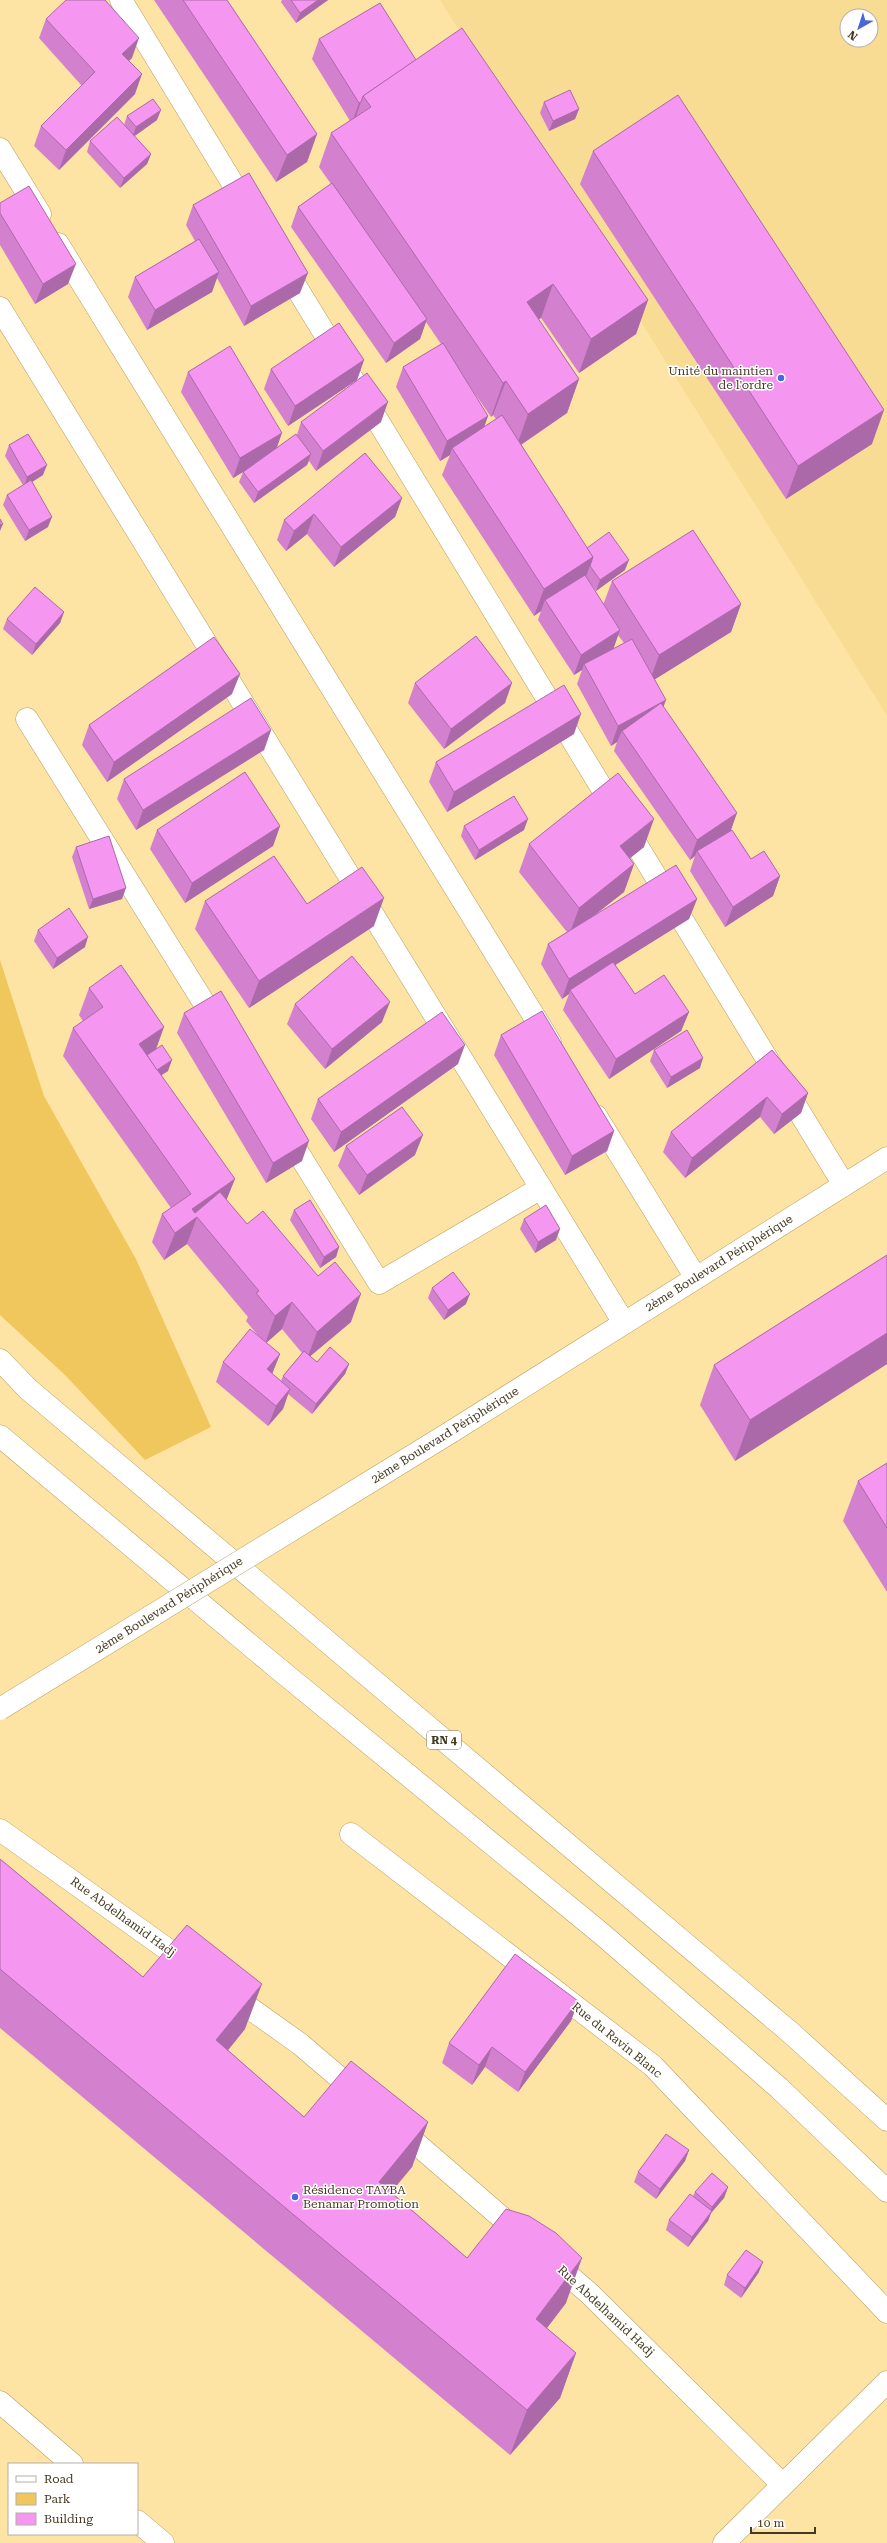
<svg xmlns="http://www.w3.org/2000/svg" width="887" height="2543" viewBox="0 0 887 2543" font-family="'Roboto Serif',serif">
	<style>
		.built { fill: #f9dc94; fill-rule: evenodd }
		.green { fill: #f0c75c }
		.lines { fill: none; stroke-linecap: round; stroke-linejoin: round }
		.street-casing { stroke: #b79e61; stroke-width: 23 }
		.secondary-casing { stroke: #b79e61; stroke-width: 23 }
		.primary-casing { stroke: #b79e61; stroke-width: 23 }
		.highway-casing { stroke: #b79e61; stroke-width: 23 }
		.street { stroke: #fff; stroke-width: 22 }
		.secondary { stroke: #fff; stroke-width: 22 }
		.primary { stroke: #fff; stroke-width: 22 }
		.highway { stroke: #fff; stroke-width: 22 }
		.primary-bridge-casing { stroke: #b79e61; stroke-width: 23; stroke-linecap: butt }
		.primary-bridge { stroke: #fff; stroke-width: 22 }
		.wall { fill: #d381cf; fill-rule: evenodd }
		.shaded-wall { fill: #ac69a9 }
		.building { fill: #f596f1; stroke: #ac69a9 }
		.poi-dot { fill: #4767da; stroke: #fff; stroke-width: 1.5 }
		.labels { text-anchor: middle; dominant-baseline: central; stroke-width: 3; stroke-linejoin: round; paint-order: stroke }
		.shield { fill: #fff; stroke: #7c7563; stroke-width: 1 }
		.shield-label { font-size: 11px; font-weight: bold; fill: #443a20 }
		.poi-label { font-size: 12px; fill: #443a20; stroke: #fff; text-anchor: end }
		.street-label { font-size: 12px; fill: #443a20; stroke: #fff }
	</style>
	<rect width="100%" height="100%" fill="#fee4a4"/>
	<path class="built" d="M440,0H887V716ZM847,16H871V40H847Z"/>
	<polygon class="green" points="0,960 44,1096 136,1259 211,1427 145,1460 65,1375 0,1315"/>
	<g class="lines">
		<g class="street-casing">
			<g id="street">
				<polyline points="121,0 247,207"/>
				<polyline points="0,149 40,214"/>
				<polyline points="58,244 550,1042"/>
				<polyline points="284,267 844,1185"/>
				<polyline points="0,308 624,1323"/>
				<polyline points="27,719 219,1027"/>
				<polyline points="596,1116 696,1278"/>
				<polyline points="287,1135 379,1283 541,1188"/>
				<polyline points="0,1830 191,1966"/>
				<polyline points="351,1834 653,2066 887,2312"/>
				<polyline points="227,1992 300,2044 361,2096"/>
				<polyline points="396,2126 523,2236"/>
				<polyline points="552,2261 590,2294 782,2484"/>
				<polyline points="0,2402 72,2464"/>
				<polyline points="137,2521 163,2543"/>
			</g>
		</g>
		<g class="secondary-casing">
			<polyline id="secondary" points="724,2543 887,2382"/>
		</g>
		<g class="primary-casing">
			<polyline id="primary" points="451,1432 887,1158"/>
		</g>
		<g class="highway-casing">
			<g id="highway">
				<polyline points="0,1360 28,1389 791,2033 887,2120"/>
				<polyline points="0,1436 275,1666 603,1935 779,2088 887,2191"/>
			</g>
		</g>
		<use href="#street" class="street"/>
		<use href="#secondary" class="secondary"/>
		<use href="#primary" class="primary"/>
		<use href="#highway" class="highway"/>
		<g class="primary-bridge-casing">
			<polyline id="primary-bridge" points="0,1709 451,1432"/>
		</g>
		<use href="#primary-bridge" class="primary-bridge"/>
	</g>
	<g class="wall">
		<polygon points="154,0 227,0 317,134 307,162 276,182"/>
		<polygon points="282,0 328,0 296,23 281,2"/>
		<polygon points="46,19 132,58 129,61 135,94 59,170 34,146 41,126 82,86 39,38"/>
		<path d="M319,39L416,60L648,300L636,334L579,373L541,318L538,319L579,379L567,413L521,445L587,548L625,570L596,591L586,577L603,605L612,581L741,604L731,632L655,679L663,707L731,830L751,859L780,876L773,896L725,927L690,871L695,856L690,860L614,751L617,742L611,746L577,684L582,670L574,675L538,620L541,611L534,616L442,475L450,455L440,461L396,387L403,367L441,344L426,322L420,339L386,363L291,227L298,207L331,184L319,167L331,133L350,121L312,59ZM464,378L491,417L493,415L496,419L484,427L488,416ZM618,635L624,643L613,649Z"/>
		<polygon points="544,102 579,109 575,119 549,131 540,113"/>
		<polygon points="127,116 157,120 134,136 151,154 147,164 120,188 87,152 90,141 124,125"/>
		<polygon points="593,151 872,444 786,499 580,184"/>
		<polygon points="0,203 68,284 35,304 0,245"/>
		<polygon points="193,205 300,293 244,326 217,278 212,292 147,330 128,297 135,277 195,241 186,225"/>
		<polygon points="364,360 357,380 288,426 264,389 271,369"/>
		<polygon points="188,372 276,448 297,435 301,422 381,422 316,471 309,461 307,465 254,503 239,482 243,472 233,478 181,392"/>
		<polygon points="9,445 43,475 32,482 48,527 25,541 3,505 7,495 23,485 5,456"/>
		<polygon points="402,498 395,517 334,567 307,534 286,551 277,540 284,520"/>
		<polygon points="64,612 60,623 32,655 3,629 7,619"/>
		<polygon points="415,683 505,703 444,749 408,703"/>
		<polygon points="232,694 107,782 82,745 89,725"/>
		<polygon points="271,730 264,750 136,830 117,799 124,779"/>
		<polygon points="574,734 447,812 429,782 436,762"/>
		<polygon points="280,826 273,846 185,903 150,849 157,830"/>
		<polygon points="464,826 524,830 475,860 461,836"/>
		<polygon points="529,844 644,847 630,858 634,864 624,892 595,915 697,899 689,919 615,965 635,994 689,1012 681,1031 609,1079 563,1010 569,994 562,999 541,964 548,944 567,932 519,872"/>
		<polygon points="76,847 122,899 89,909 72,857"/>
		<polygon points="205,901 307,904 374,926 249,1008 195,929"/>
		<polygon points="38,930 85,947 53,969 34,941"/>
		<path d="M89,988L157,1049L168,1071L161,1075L227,1200L247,1224L351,1322L310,1356L317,1362L349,1364L345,1374L312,1414L288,1394L283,1409L268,1426L216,1382L223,1362L260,1338L246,1321L248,1317L187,1244L164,1260L152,1242L162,1214L171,1208L63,1056L73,1028L83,1021L79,1015ZM282,1329L302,1353L283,1376L281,1381L272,1374L280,1354L266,1343Z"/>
		<polygon points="295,1004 382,1022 325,1069 287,1024"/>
		<polygon points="184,1013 302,1161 266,1183 177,1033"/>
		<polygon points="501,1035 614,1131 607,1151 565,1175 494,1055"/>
		<polygon points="654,1050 700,1068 667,1088 650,1061"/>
		<polygon points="772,1050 808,1093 801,1113 774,1134 760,1117 685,1178 663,1152 671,1132"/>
		<polygon points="458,1064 334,1152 311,1119 318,1099"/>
		<polygon points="346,1146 415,1155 359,1195 338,1166"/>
		<polygon points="294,1210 339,1247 336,1257 320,1268 290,1220"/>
		<polygon points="524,1219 556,1240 535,1253 520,1229"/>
		<polygon points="887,1255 887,1364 735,1461 700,1405 714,1365"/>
		<polygon points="432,1288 466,1304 444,1320 428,1298"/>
		<polygon points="887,1463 887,1592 843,1521 858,1481"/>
		<polygon points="0,1859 143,1977 245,2029 228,2050 304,2117 428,2122 412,2167 391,2192 467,2258 566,2303 547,2328 576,2353 560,2398 510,2455 0,2028"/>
		<polygon points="578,2001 571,2021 518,2092 485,2067 472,2085 442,2063 449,2043"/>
		<polygon points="689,2150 685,2161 656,2199 634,2182 638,2172"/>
		<polygon points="728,2187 724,2198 711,2213 708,2221 688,2247 666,2230 669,2220 693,2196 695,2192"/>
		<polygon points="759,2272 741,2298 724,2285 727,2275"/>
	</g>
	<g class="shaded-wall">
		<polygon points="318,0 328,0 296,23 300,13"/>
		<polygon points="139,38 132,58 114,74 122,54"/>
		<polygon points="142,74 135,94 59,170 66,150"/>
		<polygon points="361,102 354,122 352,123 359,103"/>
		<polygon points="579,109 575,119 549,131 553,121"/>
		<polygon points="161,110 157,120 132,138 136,127"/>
		<polygon points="317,134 307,162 276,182 287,155"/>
		<polygon points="151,154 147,164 120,188 124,178"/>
		<polygon points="76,264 68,284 35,304 43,284"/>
		<polygon points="219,272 212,292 147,330 155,310"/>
		<polygon points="308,273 300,293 244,326 251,306"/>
		<polygon points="553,284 541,318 514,336 527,302"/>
		<polygon points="648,300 636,334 579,373 591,339"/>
		<polygon points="427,319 420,339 386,363 394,343"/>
		<polygon points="364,360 357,380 288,426 295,406"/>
		<polygon points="579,379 567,413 516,448 528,414"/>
		<polygon points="506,381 493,415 491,417 503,383"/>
		<polygon points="388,402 381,422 316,471 323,451"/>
		<polygon points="884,410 872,444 786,499 798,466"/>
		<polygon points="488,416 481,436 452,448 450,455 440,461 447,441"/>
		<polygon points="282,433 275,453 233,478 240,458"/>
		<polygon points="311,454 307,465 254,503 258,492"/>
		<polygon points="47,465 43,475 24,487 27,477"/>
		<polygon points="402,498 395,517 334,567 341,547"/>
		<polygon points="314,514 307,534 286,551 294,531"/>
		<polygon points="52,517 48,527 25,541 29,530"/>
		<polygon points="3,524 0,531 0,525"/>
		<polygon points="593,557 583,585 545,600 541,611 534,616 544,589"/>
		<polygon points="629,560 625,570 596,591 600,580"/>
		<polygon points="741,604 731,632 649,683 659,655"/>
		<polygon points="64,612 60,623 32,655 36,644"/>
		<polygon points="620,630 613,650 584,664 582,670 574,675 581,655"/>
		<polygon points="240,674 232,694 107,782 114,762"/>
		<polygon points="512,683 505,703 444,749 451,729"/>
		<polygon points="666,700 659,719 622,731 617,742 611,746 618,726"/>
		<polygon points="581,714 574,734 447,812 454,792"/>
		<polygon points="271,730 264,750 136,830 143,810"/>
		<polygon points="737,813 730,833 697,851 695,856 690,860 697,840"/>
		<polygon points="528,819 524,830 475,860 479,850"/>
		<polygon points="654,819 644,847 610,874 620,846"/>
		<polygon points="280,826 273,846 185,903 192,883"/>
		<polygon points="634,864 624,892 569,935 579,908"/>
		<polygon points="780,876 773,896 725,927 733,907"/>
		<polygon points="126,888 122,899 89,909 93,899"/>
		<polygon points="384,898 374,926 249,1008 259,981"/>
		<polygon points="697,899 689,919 572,992 570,990 569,994 562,999 569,979"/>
		<polygon points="88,937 85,947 53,969 57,958"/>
		<polygon points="390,1002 382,1022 325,1069 332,1049"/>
		<polygon points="689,1012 681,1031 609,1079 616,1059"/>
		<polygon points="164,1027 154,1055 141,1064 139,1044"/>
		<polygon points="465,1045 458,1064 334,1152 341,1132"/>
		<polygon points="703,1058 700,1068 667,1088 671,1077"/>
		<polygon points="172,1060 168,1071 145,1086 149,1076"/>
		<polygon points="808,1093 801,1113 774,1134 782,1114"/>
		<polygon points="767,1097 760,1117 685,1178 692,1158"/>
		<polygon points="614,1131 607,1151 565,1175 572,1156"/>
		<polygon points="423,1135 415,1155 359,1195 367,1175"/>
		<polygon points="309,1141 302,1161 266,1183 273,1163"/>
		<polygon points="235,1179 224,1206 197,1217 187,1244 164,1260 175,1233 192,1209"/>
		<polygon points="560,1229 556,1240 535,1253 538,1242"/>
		<polygon points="339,1247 336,1257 320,1268 324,1257"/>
		<polygon points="361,1294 351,1322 307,1359 317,1332"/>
		<polygon points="470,1294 466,1304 444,1320 448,1310"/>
		<polygon points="292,1302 282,1329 265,1344 275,1316"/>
		<polygon points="887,1333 887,1364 735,1461 750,1420"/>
		<polygon points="280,1354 272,1374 267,1369"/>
		<polygon points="349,1364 345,1374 312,1414 316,1404"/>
		<polygon points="290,1389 283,1409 268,1426 276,1406"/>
		<polygon points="262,1984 245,2029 200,2085 216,2040"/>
		<polygon points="578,2001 571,2021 518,2092 525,2072"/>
		<polygon points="492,2047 485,2067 472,2085 479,2065"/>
		<polygon points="428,2122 412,2167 363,2226 379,2182"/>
		<polygon points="689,2150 685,2161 656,2199 660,2189"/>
		<polygon points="728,2187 724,2198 711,2213 708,2221 688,2247 692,2237 708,2215 712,2207"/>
		<polygon points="582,2258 566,2303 520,2363 536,2319"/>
		<polygon points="763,2262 759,2272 741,2298 745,2288"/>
		<polygon points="576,2353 560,2398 510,2455 527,2410"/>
	</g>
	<g class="building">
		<polygon points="66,0 105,0 139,38 122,54 142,74 66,150 41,126 95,72 46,19"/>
		<polygon points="183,0 227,0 317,134 287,155"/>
		<polygon points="291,0 318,0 300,13"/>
		<polygon points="380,3 416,60 363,96 361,102 359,103 319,39"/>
		<polygon points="462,28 648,300 591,339 553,284 527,302 579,379 528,414 506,381 503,383 331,133 371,107 363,96"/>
		<polygon points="570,90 579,109 553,121 544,102"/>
		<polygon points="678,95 884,410 798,466 593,151"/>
		<polygon points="153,99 161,110 136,127 127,116"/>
		<polygon points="117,117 151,154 124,178 90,141"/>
		<polygon points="249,173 308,273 251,306 193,205"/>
		<polygon points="332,183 427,319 394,343 298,207"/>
		<polygon points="29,186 76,264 43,284 0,213 0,203"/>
		<polygon points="199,239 219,272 155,310 135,277"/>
		<polygon points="339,323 364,360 295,406 271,369"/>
		<polygon points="443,343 488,416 447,441 403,367"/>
		<polygon points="230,346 282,433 240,458 188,372"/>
		<polygon points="367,373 388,402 323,451 301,422"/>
		<polygon points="502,415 593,557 544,589 452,448"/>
		<polygon points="28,434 47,465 27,477 9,445"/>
		<polygon points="296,434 311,454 258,492 243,472"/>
		<polygon points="365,453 402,498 341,547 314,514 294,531 284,520"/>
		<polygon points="31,480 52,517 29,530 7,495"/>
		<polygon points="0,519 3,524 0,525"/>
		<polygon points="693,530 741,604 659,655 612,581"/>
		<polygon points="609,532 629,560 600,580 590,566 593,557 587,548"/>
		<polygon points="585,575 620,630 581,655 545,600"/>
		<polygon points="35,587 64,612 36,644 7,619"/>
		<polygon points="476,636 512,683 451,729 415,683"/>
		<polygon points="214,637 240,674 114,762 89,725"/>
		<polygon points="632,639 666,700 618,726 584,664"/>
		<polygon points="564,685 581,714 454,792 436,762"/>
		<polygon points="251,698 271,730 143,810 124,779"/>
		<polygon points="661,703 737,813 697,840 622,731"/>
		<polygon points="245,772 280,826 192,883 157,830"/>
		<polygon points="618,773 654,819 620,846 634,864 579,908 529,844"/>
		<polygon points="514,796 528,819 479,850 464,826"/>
		<polygon points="732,830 751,859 764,851 780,876 733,907 697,851"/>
		<polygon points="109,836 126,888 93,899 76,847"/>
		<polygon points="274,856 307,904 362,867 384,898 259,981 205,901"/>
		<polygon points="676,865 697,899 569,979 548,944"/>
		<polygon points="69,908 88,937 57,958 38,930"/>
		<polygon points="352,956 390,1002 332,1049 295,1004"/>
		<polygon points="613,962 635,994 664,975 689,1012 616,1059 570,990"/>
		<polygon points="121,965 164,1027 139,1044 235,1179 192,1209 195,1213 220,1192 247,1224 263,1211 318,1276 335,1262 361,1294 317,1332 292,1302 275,1316 256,1293 259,1291 197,1217 175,1233 162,1214 191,1194 73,1028 103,1007 89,988"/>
		<polygon points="221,991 309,1141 273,1163 184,1013"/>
		<polygon points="542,1011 614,1131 572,1156 501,1035"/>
		<polygon points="442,1012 465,1045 341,1132 318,1099"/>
		<polygon points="687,1030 703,1058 671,1077 654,1050"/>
		<polygon points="162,1045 172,1060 157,1070 147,1055"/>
		<polygon points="772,1050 808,1093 782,1114 767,1097 692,1158 671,1132"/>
		<polygon points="402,1107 423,1135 367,1175 346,1146"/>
		<polygon points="310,1200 339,1247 324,1257 294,1210"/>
		<polygon points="546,1205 560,1229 538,1242 524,1219"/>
		<polygon points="887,1255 887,1333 750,1420 714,1365"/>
		<polygon points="453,1272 470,1294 448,1310 432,1288"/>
		<polygon points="250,1329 280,1354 267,1369 290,1389 276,1406 223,1362"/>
		<polygon points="330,1347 349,1364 316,1404 283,1376 304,1351 317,1362"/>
		<polygon points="887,1463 887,1528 858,1481"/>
		<polygon points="0,1859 143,1977 187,1925 262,1984 216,2040 304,2117 351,2061 428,2122 379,2182 467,2258 506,2209 529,2216 556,2233 582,2258 536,2319 576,2353 527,2410 0,1969"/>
		<polygon points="515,1954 578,2001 525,2072 492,2047 479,2065 449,2043"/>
		<polygon points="666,2134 689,2150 660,2189 638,2172"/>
		<polygon points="712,2173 728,2187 712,2207 695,2192"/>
		<polygon points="690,2194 712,2211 692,2237 669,2220"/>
		<polygon points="746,2250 763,2262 745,2288 727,2275"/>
	</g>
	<g class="poi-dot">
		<circle cx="781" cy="378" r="4"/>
		<circle cx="295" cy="2197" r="4"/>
	</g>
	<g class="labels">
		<rect class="shield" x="427" y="1731" width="34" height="18" rx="3"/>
		<g class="shield-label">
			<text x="444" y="1740">RN 4</text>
		</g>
		<g class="poi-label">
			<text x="773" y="371">Unité du maintien<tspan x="773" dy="14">de l'ordre</tspan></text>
			<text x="303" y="2190" text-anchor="start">Résidence TAYBA<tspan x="303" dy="14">Benamar Promotion</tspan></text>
		</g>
		<g class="street-label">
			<text transform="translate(719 1263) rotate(-32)">2ème Boulevard Périphérique</text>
			<text transform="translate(445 1435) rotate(-32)">2ème Boulevard Périphérique</text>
			<text transform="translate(169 1605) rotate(-32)">2ème Boulevard Périphérique</text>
			<text transform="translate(123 1917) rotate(36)">Rue Abdelhamid Hadj</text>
			<text transform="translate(617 2040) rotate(39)">Rue du Ravin Blanc</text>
			<text transform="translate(606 2311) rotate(43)">Rue Abdelhamid Hadj</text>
		</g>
	</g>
	<rect x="8" y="2463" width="130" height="72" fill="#ffffff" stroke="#b4b0a6"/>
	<rect x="16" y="2476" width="20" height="6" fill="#ffffff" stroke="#b4b0a6"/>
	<text x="44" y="2483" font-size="12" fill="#443a20">Road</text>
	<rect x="16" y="2493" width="20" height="12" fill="#f0c75c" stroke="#b4b0a6"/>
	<text x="44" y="2503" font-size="12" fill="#443a20">Park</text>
	<rect x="16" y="2513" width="20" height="12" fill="#f596f1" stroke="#b4b0a6"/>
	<text x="44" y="2523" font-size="12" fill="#443a20">Building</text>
	<g transform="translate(859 28) rotate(219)"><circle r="19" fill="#ffffff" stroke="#b4b0a6"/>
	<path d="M0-3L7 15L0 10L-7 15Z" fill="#4767da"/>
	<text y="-6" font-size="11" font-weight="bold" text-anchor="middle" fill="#443a20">N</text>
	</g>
	<path d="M751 2527v6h64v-6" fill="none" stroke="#443a20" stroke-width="2"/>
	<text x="757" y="2527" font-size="12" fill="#443a20" stroke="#ffffff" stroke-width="3" paint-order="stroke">10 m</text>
</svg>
